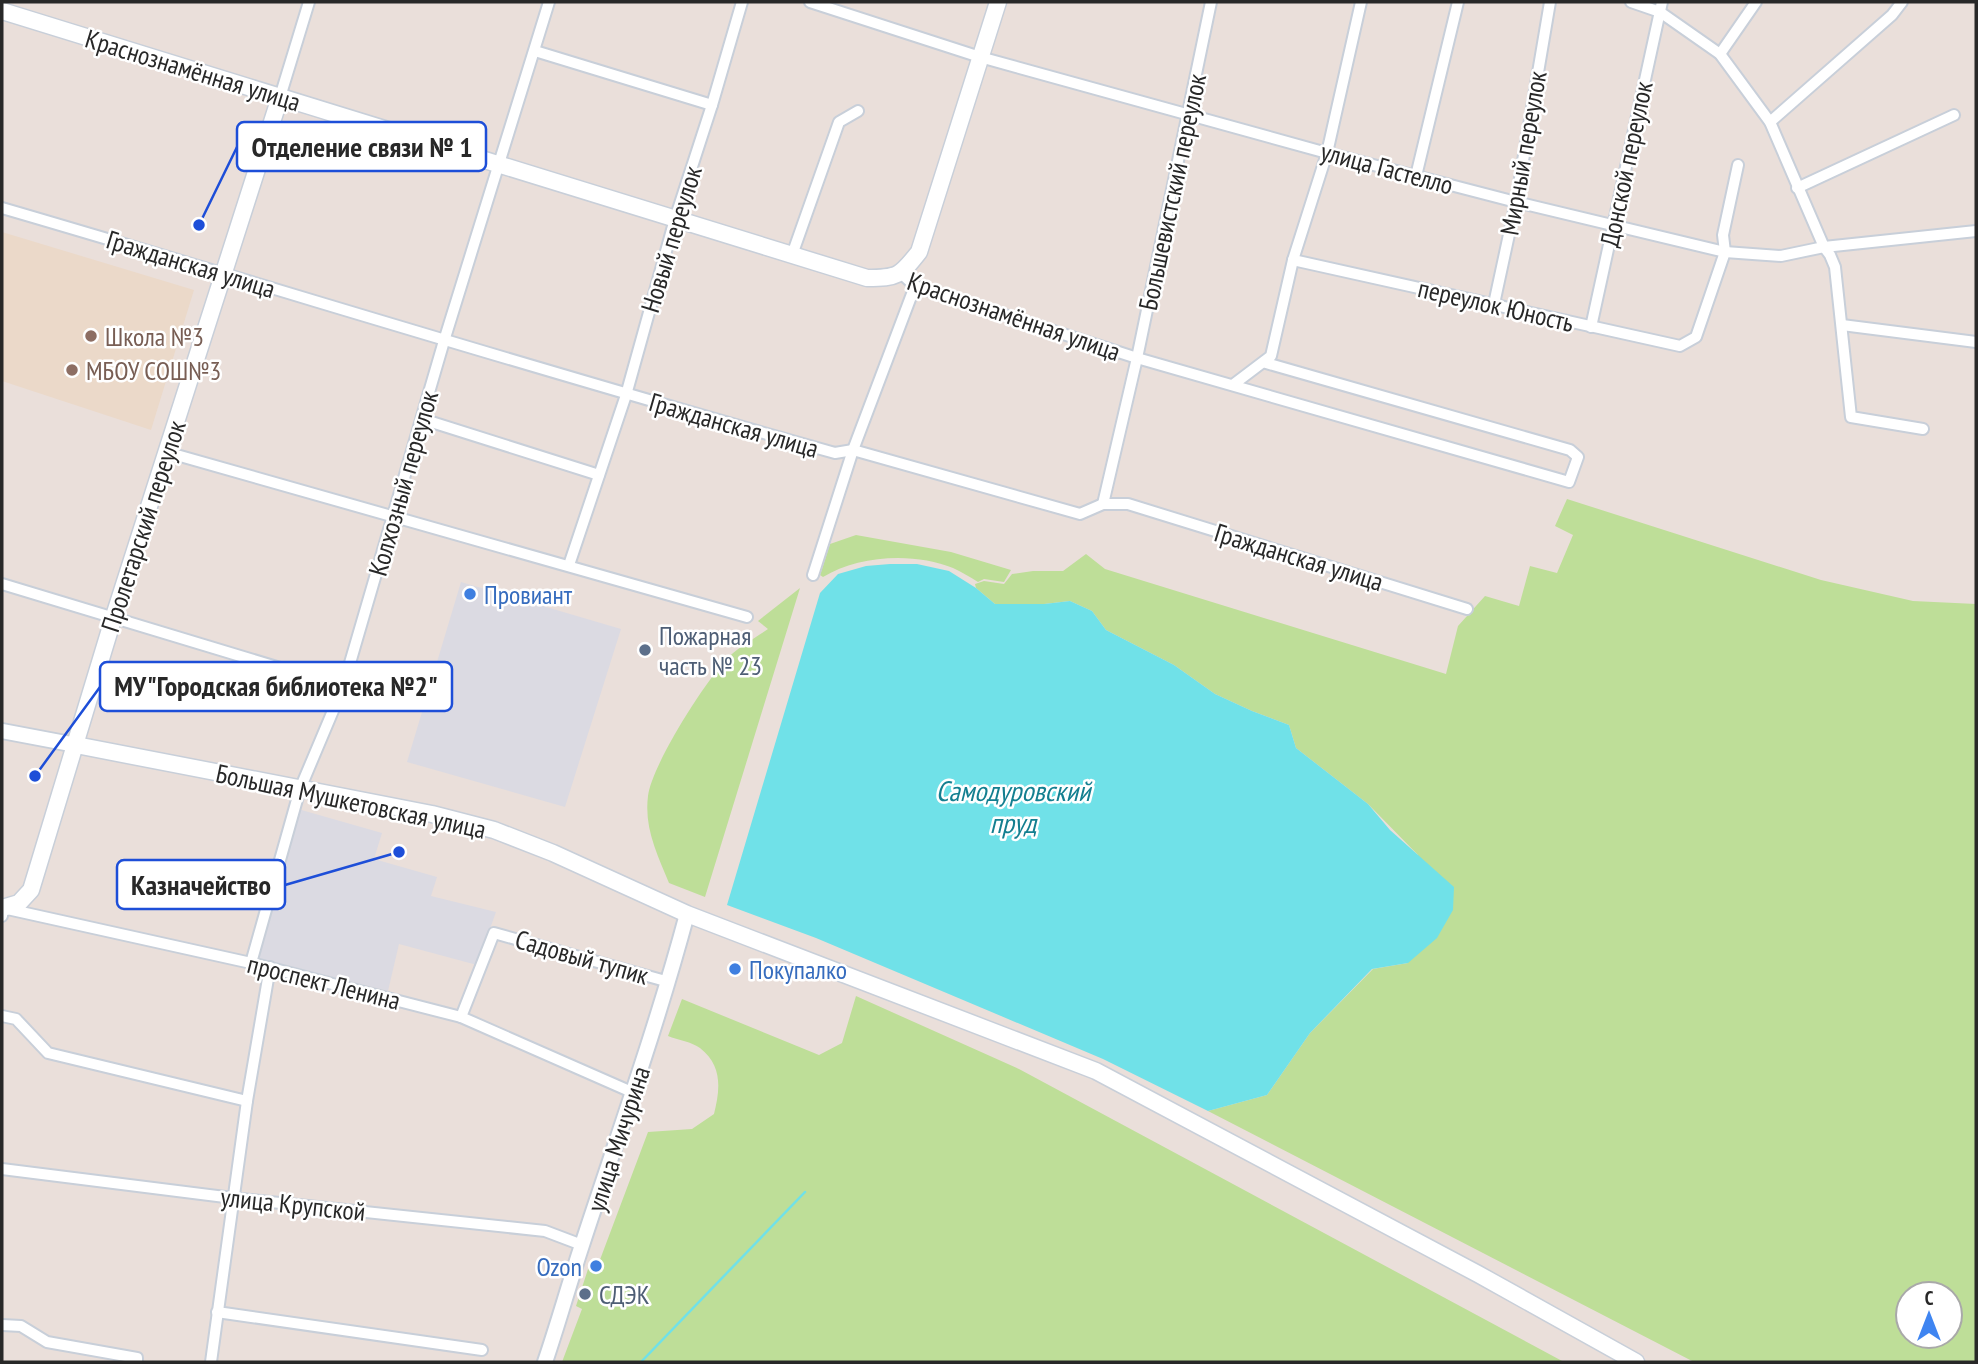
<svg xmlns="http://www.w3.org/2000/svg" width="1978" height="1364" viewBox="0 0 1978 1364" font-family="'PT Sans Narrow',sans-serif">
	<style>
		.industrial { fill: #dbdae2 }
		.education { fill: #ebd9c9 }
		.green { fill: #bede98; fill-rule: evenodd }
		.water { fill: #70e1e8 }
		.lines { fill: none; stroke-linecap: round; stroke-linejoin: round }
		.stream { stroke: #70e1e8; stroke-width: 2.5 }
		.minor-casing { stroke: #c8cfd9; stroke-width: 14 }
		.tertiary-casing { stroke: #c8cfd9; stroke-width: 18 }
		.secondary-casing { stroke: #c8cfd9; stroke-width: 19 }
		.minor { stroke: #fff; stroke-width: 10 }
		.tertiary { stroke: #fff; stroke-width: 14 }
		.secondary { stroke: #fff; stroke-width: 16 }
		.education-dot { fill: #8d6e63; stroke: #fff; stroke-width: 2.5 }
		.shop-dot { fill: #3f7fe0; stroke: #fff; stroke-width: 2.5 }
		.service-dot { fill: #5c6f8a; stroke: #fff; stroke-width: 2.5 }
		.labels { text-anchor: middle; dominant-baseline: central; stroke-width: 5; stroke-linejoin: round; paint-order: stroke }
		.street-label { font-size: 26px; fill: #282828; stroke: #fff }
		.education-label { font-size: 26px; fill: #785e54; stroke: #fff; text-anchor: start }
		.shop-label { font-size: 26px; fill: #366cbe; stroke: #fff; text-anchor: start }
		.service-label { font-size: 26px; fill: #4e5e75; stroke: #fff; text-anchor: start }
		.water-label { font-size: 28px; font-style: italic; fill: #137f90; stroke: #fff }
		.leader { fill: none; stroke: #1d4ed8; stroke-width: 2.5 }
		.callout-dot { fill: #1d4ed8; stroke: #fff; stroke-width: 2.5 }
		.callout { fill: #fff; stroke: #1d4ed8; stroke-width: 2.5 }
		.callout-label { font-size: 28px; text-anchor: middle; font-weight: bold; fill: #282828 }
	</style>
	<rect width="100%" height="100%" fill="#eadfda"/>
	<g class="industrial">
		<polygon points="461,582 621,629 565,807 407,762"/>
		<polygon points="298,809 382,833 374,859 437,877 431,896 496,912 477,965 399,944 388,991 257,958"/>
	</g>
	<polygon class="education" points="2,232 194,290 151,430 2,381"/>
	<g class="green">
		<path d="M1567,499L1821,580L1913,601L1976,604V1362H1694L1208,1111L1267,1095L1310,1033L1373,969L1408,963L1418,855L1368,804L1296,748L1289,725L1252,711L1215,694L1174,665L1106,630L1092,611L1070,601L1044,604H995L976,588L975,584L984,581L1004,584L1012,574L1033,571H1063L1086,554L1105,569L1446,674L1458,626L1485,596L1519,606L1530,566L1557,573L1573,535L1555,526ZM1908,1294H1950V1336H1908Z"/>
		<path d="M856,535L951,552L1011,570L1004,582L984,579L978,582C970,577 962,572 953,568C915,552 858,555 823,577L820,575L830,544Z"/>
		<path d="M800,588L705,897L669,883C657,854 644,828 648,796C652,765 703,685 725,661C736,648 754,639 768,629L758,621Z"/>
		<path d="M856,996L1019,1069L1564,1362H562L582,1309L576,1306L590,1263L598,1265L648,1132L692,1129L714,1114C720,1090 723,1066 700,1048C692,1042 678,1040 668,1036L682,999L819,1055L842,1043Z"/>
	</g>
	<polygon class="water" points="890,564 917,564 949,571 976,588 995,604 1044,604 1070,601 1092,611 1106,630 1174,665 1215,694 1252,711 1289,725 1296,748 1368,804 1390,830 1454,887 1453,910 1437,938 1408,963 1372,969 1310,1033 1267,1095 1208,1111 1103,1059 816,938 727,905 820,593 838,574 866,566"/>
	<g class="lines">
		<polyline class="stream" points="641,1362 805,1192"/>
		<g class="minor-casing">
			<g id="minor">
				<polyline points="810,2 980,57 1327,153 1516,202 1725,252 1781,256 1824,247 1976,231"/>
				<polyline points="1631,2 1660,12 1720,54 1770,122 1824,247 1830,255 1835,267 1851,417 1923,429"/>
				<polyline points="535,51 712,105"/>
				<polyline points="1720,54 1756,2"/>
				<polyline points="280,97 309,2"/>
				<polyline points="1770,122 1892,15 1902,2"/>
				<polyline points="1416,176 1458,2"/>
				<polyline points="1797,188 1954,115"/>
				<path d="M2,208C280,289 556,376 835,453L853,450L1080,514L1103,504H1128L1467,609"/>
				<polyline points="792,255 839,122 858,111"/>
				<polyline points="1293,260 1680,346 1696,337 1725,252 1723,235 1738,165"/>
				<polyline points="902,274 915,286 1137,358 1569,482 1578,457 1570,450 1266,363"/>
				<polyline points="1494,304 1516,202 1550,2"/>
				<polyline points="1842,325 1976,342"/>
				<polyline points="1591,327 1662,2"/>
				<polyline points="1234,384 1271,356 1293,260 1327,153 1361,2"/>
				<polyline points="422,419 599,475"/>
				<polyline points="166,452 747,617"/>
				<polyline points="1103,504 1137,358 1211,2"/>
				<polyline points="569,565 626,395 675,219 712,105 742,2"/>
				<polyline points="813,575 853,450 915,286"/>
				<polyline points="2,584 343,687"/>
				<polyline points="2,916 3,908 251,963 461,1017 634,1093"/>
				<polyline points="251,963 300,789 343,687 444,341 549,2"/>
				<polyline points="2,1016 16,1019 48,1053 247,1101"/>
				<polyline points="461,1017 494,933 669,982"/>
				<polyline points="2,1169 233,1198 545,1231 582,1245"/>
				<polyline points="217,1312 482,1350"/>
				<polyline points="2,1325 21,1326 47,1342 137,1358 137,1362"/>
				<polyline points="211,1362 247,1101 270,967"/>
			</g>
		</g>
		<g class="tertiary-casing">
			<g id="tertiary">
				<polyline points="2,731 76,745"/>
				<path d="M545,1362C558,1324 569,1284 582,1245C618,1135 657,1026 687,914"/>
			</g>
		</g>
		<g class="secondary-casing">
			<g id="secondary">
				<path d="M2,11L867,278C898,278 900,276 919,252L998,2"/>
				<polyline points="76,745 432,814 494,830 553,853 687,914 1096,1071 1478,1274 1636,1362"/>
				<polyline points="2,908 19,903 31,890 114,616 280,97"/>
			</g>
		</g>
		<use href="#minor" class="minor"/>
		<use href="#tertiary" class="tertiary"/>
		<use href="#secondary" class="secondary"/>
	</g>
	<g class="education-dot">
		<circle cx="91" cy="336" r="7"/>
		<circle cx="72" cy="370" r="7"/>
	</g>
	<g class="shop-dot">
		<circle cx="470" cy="594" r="7"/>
		<circle cx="735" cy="969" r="7"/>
		<circle cx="596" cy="1266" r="7"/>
	</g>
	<g class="service-dot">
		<circle cx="645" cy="650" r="7"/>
		<circle cx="585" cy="1294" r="7"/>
	</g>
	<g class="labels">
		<g class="street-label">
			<text transform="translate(193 70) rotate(17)">Краснознамённая улица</text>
			<text transform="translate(1523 153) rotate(-80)">Мирный переулок</text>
			<text transform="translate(1626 164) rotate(-78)">Донской переулок</text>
			<text transform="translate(1387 168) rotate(15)">улица Гастелло</text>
			<text transform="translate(1172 192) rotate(-78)">Большевистский переулок</text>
			<text transform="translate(671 239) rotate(-73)">Новый переулок</text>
			<text transform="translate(191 264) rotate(17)">Гражданская улица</text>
			<text transform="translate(1496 305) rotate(13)">переулок Юность</text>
			<text transform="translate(1014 316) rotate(19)">Краснознамённая улица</text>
			<text transform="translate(734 425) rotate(16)">Гражданская улица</text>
			<text transform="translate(403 483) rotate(-74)">Колхозный переулок</text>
			<text transform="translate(143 526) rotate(-72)">Пролетарский переулок</text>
			<text transform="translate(1299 557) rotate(17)">Гражданская улица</text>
			<text transform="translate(351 801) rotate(12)">Большая Мушкетовская улица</text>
			<text transform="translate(582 957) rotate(16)">Садовый тупик</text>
			<text transform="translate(324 982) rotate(14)">проспект Ленина</text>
			<text transform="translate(618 1139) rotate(-72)">улица Мичурина</text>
			<text transform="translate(293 1204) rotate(6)">улица Крупской</text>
		</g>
		<g class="education-label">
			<text x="105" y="336">Школа №3</text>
			<text x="86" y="370">МБОУ СОШ№3</text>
		</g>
		<g class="shop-label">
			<text x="484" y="594">Провиант</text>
			<text x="749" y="969">Покупалко</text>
			<text x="582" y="1266" text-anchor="end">Ozon</text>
		</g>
		<g class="service-label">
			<text x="659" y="635">Пожарная<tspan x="659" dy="30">часть № 23</tspan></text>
			<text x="599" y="1294">СДЭК</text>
		</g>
		<g class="water-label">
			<text x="1013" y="790">Самодуровский<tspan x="1013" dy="32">пруд</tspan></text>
		</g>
	</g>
	<path class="leader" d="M199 225L237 147M35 776L100 687M399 852L285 885"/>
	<g class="callout-dot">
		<circle cx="199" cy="225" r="7"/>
		<circle cx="35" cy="776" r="7"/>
		<circle cx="399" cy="852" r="7"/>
	</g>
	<g class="callout">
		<rect x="237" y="122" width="249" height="49" rx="7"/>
		<rect x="100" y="662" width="352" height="49" rx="7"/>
		<rect x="117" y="860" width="168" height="49" rx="7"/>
	</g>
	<g class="callout-label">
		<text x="362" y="157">Отделение связи № 1</text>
		<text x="276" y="696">МУ"Городская библиотека №2"</text>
		<text x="201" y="895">Казначейство</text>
	</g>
	<rect width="1978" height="1364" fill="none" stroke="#282828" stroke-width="7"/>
	<g transform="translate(1929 1315)"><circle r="33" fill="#ffffff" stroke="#a9a9a9" stroke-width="2"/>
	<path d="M0-5L12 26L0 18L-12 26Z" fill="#3f85f1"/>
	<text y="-10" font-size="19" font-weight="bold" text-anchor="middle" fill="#282828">С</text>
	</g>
</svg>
